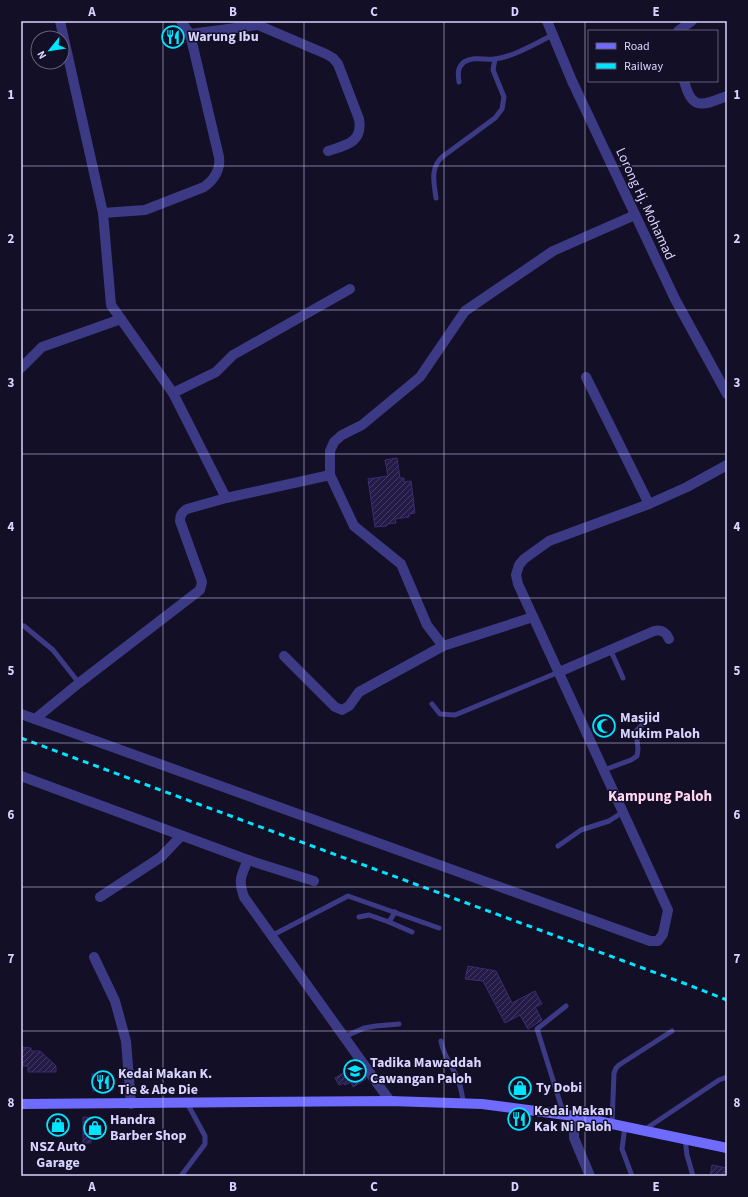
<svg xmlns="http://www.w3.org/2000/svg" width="748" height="1197" viewBox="0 0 748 1197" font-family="'Source Sans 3',sans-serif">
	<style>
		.building { fill: url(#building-hatch); stroke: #3b2d73 }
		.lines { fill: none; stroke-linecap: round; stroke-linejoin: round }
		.service { stroke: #3d3a85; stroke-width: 5 }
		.minor { stroke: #3d3a85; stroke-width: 10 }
		.secondary { stroke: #6f6bff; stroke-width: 10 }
		.rail { stroke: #00e5ff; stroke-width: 3; stroke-dasharray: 6 5; stroke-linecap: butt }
		.grid { fill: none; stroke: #d9d4ff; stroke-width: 1; stroke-opacity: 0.55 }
		.labels { text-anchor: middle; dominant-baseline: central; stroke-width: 3; stroke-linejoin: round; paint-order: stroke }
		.poi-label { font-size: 14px; font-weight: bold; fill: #d9d4ff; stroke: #130f26; text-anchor: start }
		.street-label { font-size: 14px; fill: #d9d4ff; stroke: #130f26 }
		.neighbourhood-label { font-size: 15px; font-weight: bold; fill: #ffd6f0; stroke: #130f26 }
		.neatline { fill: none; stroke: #d9d4ff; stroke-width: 1.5 }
		.grid-label { font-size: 13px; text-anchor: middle; font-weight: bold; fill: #d9d4ff }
	</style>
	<defs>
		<pattern id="building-hatch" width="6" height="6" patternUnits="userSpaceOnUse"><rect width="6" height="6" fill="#241b47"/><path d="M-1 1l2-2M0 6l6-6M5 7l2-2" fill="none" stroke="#433b63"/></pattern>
	</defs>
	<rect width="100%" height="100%" fill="#130f26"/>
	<g class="building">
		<polygon points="397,458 400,478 404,478 404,482 411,481 415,513 409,514 409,517 395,519 396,523 387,524 387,526 375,527 368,479 388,476 385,460"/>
		<polygon points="468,966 496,971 512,1003 535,991 542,1004 535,1007 542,1020 528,1029 520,1015 505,1023 483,981 465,979"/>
		<polygon points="21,1047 31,1048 31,1051 40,1051 56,1066 56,1072 28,1072 28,1066 23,1066 23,1064 21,1064"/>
		<polygon points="357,1065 366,1079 353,1087 351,1082 345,1085 344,1083 339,1085 335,1078"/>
		<polygon points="92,1074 112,1074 113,1090 93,1091"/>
		<polygon points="83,1117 97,1118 97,1130 91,1130 91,1143 83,1143"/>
		<rect x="51" y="1121" width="13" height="12"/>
		<polygon points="712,1165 727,1168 727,1176 710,1176"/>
	</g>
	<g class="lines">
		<g class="service">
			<path d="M459,82C458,74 457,68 464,62C474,56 484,60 495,59C513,57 536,43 553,35"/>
			<path d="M436,198C434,183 430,168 442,157L495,118L502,109L504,97L493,70L495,59"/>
			<polyline points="24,626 53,650 79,683"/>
			<polyline points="610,649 623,678"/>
			<polyline points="432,704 440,714 455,715 559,672"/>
			<polyline points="604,770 631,760 637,756 638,749 636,731 645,722"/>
			<polyline points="558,846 581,830 609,821 623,812"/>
			<polyline points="359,917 369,915 389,922 395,912"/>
			<polyline points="389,922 412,932"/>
			<polyline points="271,936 348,896 439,928"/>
			<polyline points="344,1037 364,1028 376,1026 399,1024"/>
			<path d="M441,1041C443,1055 452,1066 458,1079C461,1087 462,1096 464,1104"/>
			<polyline points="564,1115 537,1029 566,1006"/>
			<polyline points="612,1124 614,1073 616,1068 619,1065 672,1031"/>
			<polyline points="625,1126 622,1149 632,1176"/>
			<polyline points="644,1130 719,1080 727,1077"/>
			<polyline points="685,1139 687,1155 693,1176"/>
			<polyline points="181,1176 205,1144 205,1136 187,1103"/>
		</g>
		<g class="minor">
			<polyline points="181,21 190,34 258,25 258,21"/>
			<polyline points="547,21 572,81 675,299 727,394"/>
			<path d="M258,25L326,54L333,58L338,64L359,119C363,142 347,145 328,151"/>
			<polyline points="678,31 692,21"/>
			<path d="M684,81C686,87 688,97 694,101C701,108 718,99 727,96"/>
			<path d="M103,213L145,210L204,187C214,180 221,169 219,157L190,34"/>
			<polyline points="21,368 42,347 121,319"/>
			<polyline points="586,377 649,504"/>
			<polyline points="173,393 216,372 233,355 350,289"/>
			<polyline points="330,475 330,451 334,442 342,435 362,425 420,377 465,311 553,251 635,215"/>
			<polyline points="226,498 330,475 354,526 401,564 427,625 443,646"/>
			<polyline points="284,656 335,707 342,710 349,706 359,692 443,646 533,617"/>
			<path d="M559,672L654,631C662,629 666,632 669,639"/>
			<polyline points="21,714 650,941 658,941 663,934 668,910 518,584 516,575 519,565 524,559 549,541 649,504 687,487 727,465"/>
			<path d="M35,719L79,683L200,590L202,582L180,521C180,515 182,512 187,509L226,498L173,393L111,305L103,213L60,21"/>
			<path d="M21,776L248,860C241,876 238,880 244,897L390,1101"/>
			<polyline points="248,860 314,881"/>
			<polyline points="100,897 161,857 181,836"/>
			<polyline points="94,957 115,1001 126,1041 131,1104"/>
			<polyline points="574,1116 574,1138 590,1176"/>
		</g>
		<polyline class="secondary" points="21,1104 390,1101 482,1104 574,1116 727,1148"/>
		<polyline class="rail" points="21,738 163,791 686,984 727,1000"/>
	</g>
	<path class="grid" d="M163,21V1176M304,21V1176M444,21V1176M585,21V1176M21,166H727M21,310H727M21,454H727M21,598H727M21,743H727M21,887H727M21,1031H727"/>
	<defs>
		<g id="restaurant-ring" transform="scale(1.15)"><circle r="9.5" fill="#130f26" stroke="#00e5ff" stroke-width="1.5"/><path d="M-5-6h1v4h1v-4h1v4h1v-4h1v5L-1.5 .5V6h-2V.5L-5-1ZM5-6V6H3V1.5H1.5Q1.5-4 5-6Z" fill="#00e5ff"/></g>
		<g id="mosque-ring" transform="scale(1.15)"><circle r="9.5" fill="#130f26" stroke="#00e5ff" stroke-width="1.5"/><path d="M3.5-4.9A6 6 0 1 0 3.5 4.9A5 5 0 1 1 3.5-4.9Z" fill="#00e5ff"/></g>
		<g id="school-ring" transform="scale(1.15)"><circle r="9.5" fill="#130f26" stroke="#00e5ff" stroke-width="1.5"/><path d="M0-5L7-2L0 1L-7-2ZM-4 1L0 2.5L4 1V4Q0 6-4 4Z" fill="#00e5ff"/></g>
		<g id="shop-ring" transform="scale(1.15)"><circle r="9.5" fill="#130f26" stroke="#00e5ff" stroke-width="1.5"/><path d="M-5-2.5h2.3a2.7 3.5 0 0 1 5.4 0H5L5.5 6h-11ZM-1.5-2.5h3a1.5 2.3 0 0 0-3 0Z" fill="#00e5ff"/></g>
	</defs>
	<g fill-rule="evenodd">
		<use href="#restaurant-ring" x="173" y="37"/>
		<use href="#mosque-ring" x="604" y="726"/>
		<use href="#school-ring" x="355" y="1071"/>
		<use href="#restaurant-ring" x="103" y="1082"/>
		<use href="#shop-ring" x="520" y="1088"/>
		<use href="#restaurant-ring" x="519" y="1119"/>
		<use href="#shop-ring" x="58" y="1125"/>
		<use href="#shop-ring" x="95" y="1128"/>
	</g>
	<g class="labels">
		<g class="poi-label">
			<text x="188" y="37">Warung Ibu</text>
			<text x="620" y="718">Masjid<tspan x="620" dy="16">Mukim Paloh</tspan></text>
			<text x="370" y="1063">Tadika Mawaddah<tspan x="370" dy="16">Cawangan Paloh</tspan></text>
			<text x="118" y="1074">Kedai Makan K.<tspan x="118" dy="16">Tie &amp; Abe Die</tspan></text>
			<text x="536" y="1088">Ty Dobi</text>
			<text x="534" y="1111">Kedai Makan<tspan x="534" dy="16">Kak Ni Paloh</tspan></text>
			<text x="110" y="1120">Handra<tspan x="110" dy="16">Barber Shop</tspan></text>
			<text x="58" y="1147" text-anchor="middle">NSZ Auto<tspan x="58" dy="16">Garage</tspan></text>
		</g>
		<g class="street-label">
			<text transform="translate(645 204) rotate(65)">Lorong Hj. Mohamad</text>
		</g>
		<g class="neighbourhood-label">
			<text x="660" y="796">Kampung Paloh</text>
		</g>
	</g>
	<rect width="748" height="1197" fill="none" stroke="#130f26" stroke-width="44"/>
	<rect x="588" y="30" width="130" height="52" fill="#130f26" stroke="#625e7d"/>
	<rect x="596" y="43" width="20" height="6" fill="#6f6bff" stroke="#625e7d"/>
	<text x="624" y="50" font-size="12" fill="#d9d4ff">Road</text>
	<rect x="596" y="63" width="20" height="6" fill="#00e5ff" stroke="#625e7d"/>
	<text x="624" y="70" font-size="12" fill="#d9d4ff">Railway</text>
	<g transform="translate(50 50) rotate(240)"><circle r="19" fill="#130f26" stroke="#625e7d"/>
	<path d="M0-3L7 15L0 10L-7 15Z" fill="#00e5ff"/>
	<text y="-6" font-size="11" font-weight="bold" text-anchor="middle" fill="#d9d4ff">N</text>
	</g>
	<rect x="22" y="22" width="704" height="1153" class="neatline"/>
	<g class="grid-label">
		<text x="92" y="16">A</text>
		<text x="233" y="16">B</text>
		<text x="374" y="16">C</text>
		<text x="515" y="16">D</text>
		<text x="656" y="16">E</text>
		<text x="11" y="99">1</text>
		<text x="737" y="99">1</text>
		<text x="11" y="243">2</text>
		<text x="737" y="243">2</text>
		<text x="11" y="387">3</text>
		<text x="737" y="387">3</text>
		<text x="11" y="531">4</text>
		<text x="737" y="531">4</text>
		<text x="11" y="675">5</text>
		<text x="737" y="675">5</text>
		<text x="11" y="819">6</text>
		<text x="737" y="819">6</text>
		<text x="11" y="963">7</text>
		<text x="737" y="963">7</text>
		<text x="11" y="1107">8</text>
		<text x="737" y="1107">8</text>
		<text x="92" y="1191">A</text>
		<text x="233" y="1191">B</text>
		<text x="374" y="1191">C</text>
		<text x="515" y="1191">D</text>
		<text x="656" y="1191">E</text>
	</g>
</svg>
